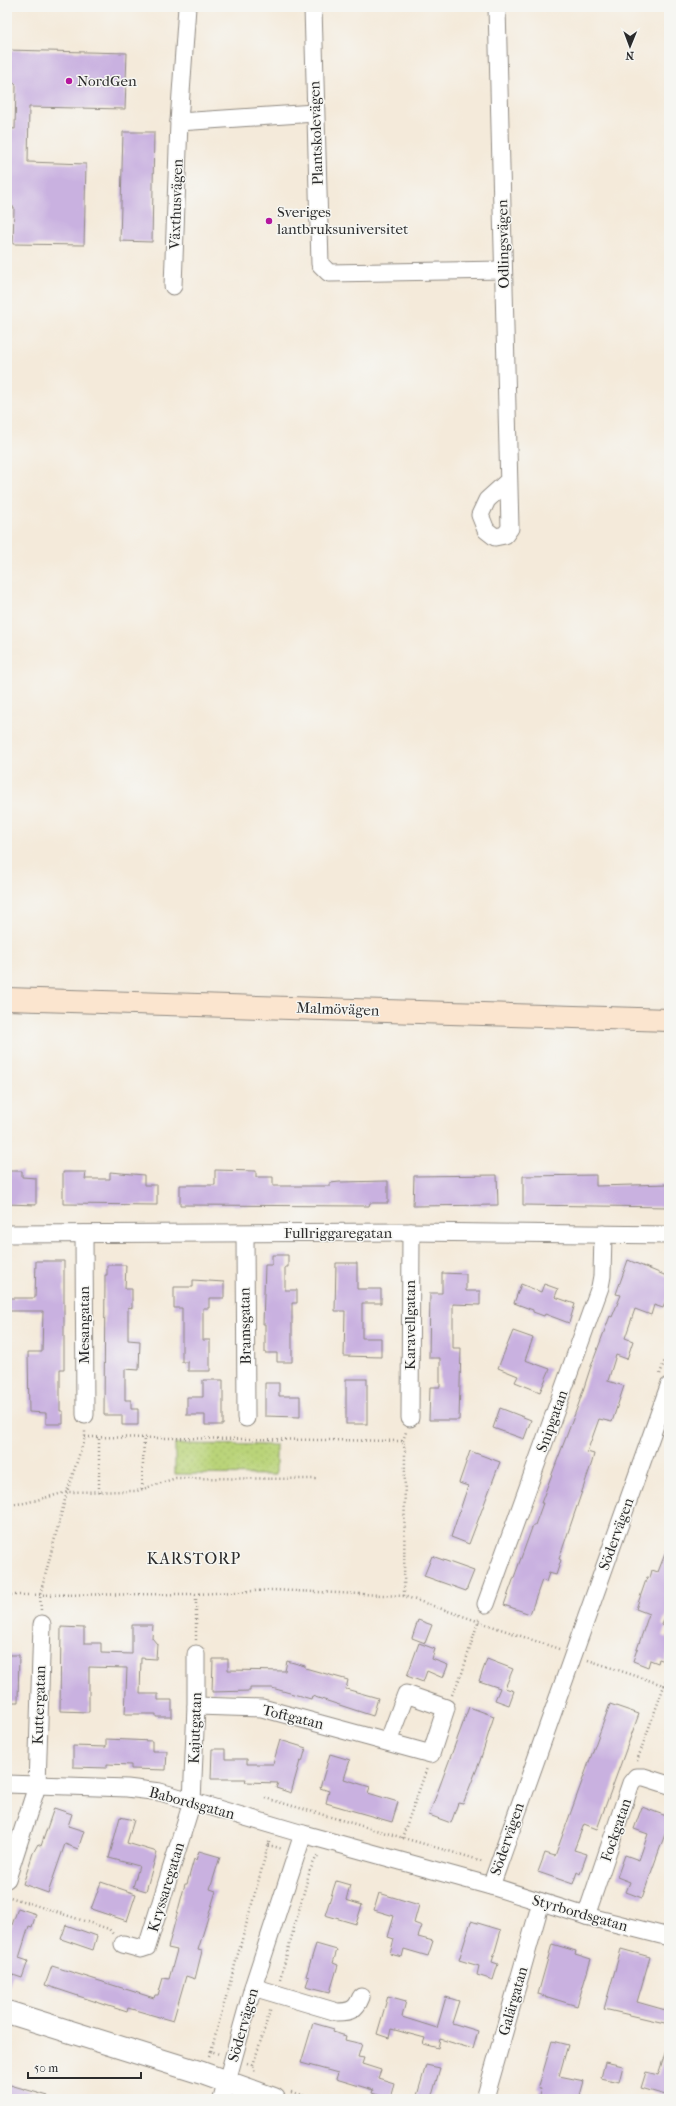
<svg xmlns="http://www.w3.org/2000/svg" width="676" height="2106" viewBox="0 0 676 2106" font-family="'IM FELL French Canon',serif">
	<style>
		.grass { fill: url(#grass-dots); stroke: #728052 }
		.building { fill: #c9b1e0 }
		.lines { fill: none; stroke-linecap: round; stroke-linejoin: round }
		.minor-casing { stroke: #908a82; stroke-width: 19 }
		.tertiary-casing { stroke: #908a82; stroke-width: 24 }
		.secondary-casing { stroke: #908a82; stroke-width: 24 }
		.path { stroke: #908a82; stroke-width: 2.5; stroke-dasharray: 1 3; stroke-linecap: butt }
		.minor { stroke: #fff; stroke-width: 17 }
		.tertiary { stroke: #fff; stroke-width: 22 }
		.secondary { stroke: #fbe5cf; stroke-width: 22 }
		.poi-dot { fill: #b5179e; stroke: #f6f6f2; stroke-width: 1.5 }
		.labels { text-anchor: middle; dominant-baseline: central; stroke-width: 3; stroke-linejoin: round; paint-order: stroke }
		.poi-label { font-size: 15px; fill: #2b2b2b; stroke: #f6f6f2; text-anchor: start }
		.street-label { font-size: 15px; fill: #2b2b2b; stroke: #f6f6f2 }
		.neighbourhood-label { font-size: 16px; letter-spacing: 1px; fill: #2b2b2b; stroke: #f6f6f2 }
	</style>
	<defs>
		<pattern id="grass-dots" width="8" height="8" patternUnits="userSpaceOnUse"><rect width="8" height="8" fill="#bad479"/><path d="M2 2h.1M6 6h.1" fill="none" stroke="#a0b669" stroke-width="1.8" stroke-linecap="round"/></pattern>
	</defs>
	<rect width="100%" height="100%" fill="#f6f6f2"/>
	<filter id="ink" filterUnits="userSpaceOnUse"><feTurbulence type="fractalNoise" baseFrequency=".025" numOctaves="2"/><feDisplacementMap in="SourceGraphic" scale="8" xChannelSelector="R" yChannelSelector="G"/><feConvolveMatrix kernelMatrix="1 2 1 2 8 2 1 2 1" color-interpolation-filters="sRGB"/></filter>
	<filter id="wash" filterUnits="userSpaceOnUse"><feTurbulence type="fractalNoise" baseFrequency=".012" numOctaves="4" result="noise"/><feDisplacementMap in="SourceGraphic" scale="16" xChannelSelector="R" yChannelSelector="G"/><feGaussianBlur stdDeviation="0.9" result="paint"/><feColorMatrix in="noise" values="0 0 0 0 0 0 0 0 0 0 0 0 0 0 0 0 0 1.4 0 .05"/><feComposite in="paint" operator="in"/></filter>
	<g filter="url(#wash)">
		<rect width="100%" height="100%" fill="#f4eada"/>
		<polygon class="grass" points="175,1444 276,1445 276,1475 175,1474"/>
		<g id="blocks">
			<g class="building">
				<polygon points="7,50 127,53 125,109 29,107 28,162 86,164 84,245 13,244 14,207 7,207 7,128 15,129 16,85 7,77"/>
				<polygon points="123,132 154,132 152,242 120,241"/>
				<polygon points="215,1170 256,1171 256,1177 273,1177 273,1186 330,1186 330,1183 340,1182 388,1181 388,1203 370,1203 369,1206 180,1205 180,1185 215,1185"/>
				<polygon points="7,1171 22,1171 22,1177 36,1178 36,1205 7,1204"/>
				<polygon points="63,1172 86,1172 85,1179 110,1179 110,1172 144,1175 144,1185 157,1185 157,1205 63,1204"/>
				<polygon points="497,1175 498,1205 413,1206 414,1176"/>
				<polygon points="596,1175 596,1186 669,1184 669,1207 523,1205 523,1176"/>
				<polygon points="272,1255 288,1255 288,1267 285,1267 285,1290 297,1290 297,1303 292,1303 292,1362 277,1362 277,1353 265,1353 265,1324 263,1324 265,1265 272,1265"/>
				<polygon points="628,1260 669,1277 669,1292 663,1308 654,1305 651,1315 635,1309 625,1338 633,1341 627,1359 616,1355 608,1381 624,1386 612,1422 599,1419 587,1452 594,1454 592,1462 559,1559 561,1560 556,1575 549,1573 546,1582 542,1580 530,1614 504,1605 533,1525 535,1525 543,1503 541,1503 579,1403 590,1369 610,1316 612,1317 621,1295 616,1294"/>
				<polygon points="36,1261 64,1261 64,1369 60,1369 60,1411 63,1411 63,1424 46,1424 46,1413 29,1412 28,1352 42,1352 43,1311 7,1311 7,1298 35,1298"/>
				<polygon points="336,1263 357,1263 357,1289 381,1289 381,1303 362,1303 362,1338 381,1338 381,1357 344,1356 345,1311 335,1311"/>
				<polygon points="107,1265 126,1265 125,1289 132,1289 132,1308 128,1307 128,1340 140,1341 139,1370 125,1369 125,1400 131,1400 131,1409 138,1409 138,1425 122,1425 122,1415 104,1415 105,1275 107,1275"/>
				<polygon points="442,1273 466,1274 466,1291 480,1291 480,1305 453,1304 453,1348 461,1348 459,1420 429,1420 430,1387 440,1387 440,1358 429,1358 430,1293 442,1293"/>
				<polygon points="193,1280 224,1282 224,1298 209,1298 209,1308 203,1308 203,1340 210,1340 210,1371 188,1371 188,1362 182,1362 182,1308 174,1308 174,1287 193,1287"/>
				<polygon points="521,1284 541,1292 544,1284 558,1289 555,1297 575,1304 569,1323 545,1314 544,1316 533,1312 533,1310 514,1303"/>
				<polygon points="513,1331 533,1338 525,1360 550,1369 540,1392 515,1382 518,1376 498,1368"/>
				<rect x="346" y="1379" width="21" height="45"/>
				<polygon points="203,1380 223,1380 223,1425 205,1425 205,1415 187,1415 187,1397 203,1397"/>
				<polygon points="265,1383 279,1383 279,1396 300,1396 300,1417 265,1416"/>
				<polygon points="500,1408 531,1420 524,1439 493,1428"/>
				<polygon points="470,1451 500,1462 469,1544 451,1537 468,1486 459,1483"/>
				<polygon points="668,1546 669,1547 669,1606 662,1625 666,1627 663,1636 669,1638 669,1649 665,1661 659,1659 658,1663 650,1660 648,1667 633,1661 649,1614 636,1609 647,1577 650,1578 652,1570 658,1572"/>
				<polygon points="432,1556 474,1571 466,1591 424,1576"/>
				<polygon points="418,1620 432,1625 425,1643 412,1638"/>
				<polygon points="132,1625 153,1625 152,1638 157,1644 156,1659 141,1658 140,1694 158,1694 158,1700 172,1700 172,1717 156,1717 156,1714 125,1714 127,1668 89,1667 89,1712 60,1711 61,1627 84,1628 84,1643 101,1643 101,1653 132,1654"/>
				<polygon points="419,1643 435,1649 432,1659 448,1665 443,1678 427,1671 423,1682 407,1676"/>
				<polygon points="7,1655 19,1655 18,1702 7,1702"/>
				<polygon points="213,1659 228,1659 228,1670 285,1671 287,1661 305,1666 305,1668 348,1680 346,1689 378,1698 373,1716 312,1696 311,1699 272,1688 250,1688 250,1691 212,1692"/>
				<polygon points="487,1659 513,1669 505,1688 514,1691 509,1705 495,1700 500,1688 479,1681"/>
				<polygon points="610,1704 639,1714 597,1829 584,1824 574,1850 587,1854 580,1874 577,1872 573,1884 538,1872 545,1853 555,1856"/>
				<polygon points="469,1707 494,1716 480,1761 463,1804 458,1803 451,1823 429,1815"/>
				<polygon points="106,1739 152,1741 152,1751 167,1751 166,1770 131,1769 131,1765 107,1764 107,1768 73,1767 73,1746 106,1747"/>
				<polygon points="280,1740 306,1748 302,1762 300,1761 291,1793 276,1788 278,1783 245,1782 246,1779 211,1779 212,1749 225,1749 225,1759 247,1759 247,1764 273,1764"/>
				<polygon points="330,1754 350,1760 344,1779 370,1787 368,1793 398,1802 392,1822 326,1803 329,1791 320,1788"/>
				<polygon points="642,1807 669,1817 669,1823 642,1898 626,1892 630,1882 617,1877 625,1855 639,1860 648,1834 634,1829"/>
				<polygon points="54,1808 72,1814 68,1826 84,1831 78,1849 65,1844 48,1893 23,1884 33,1853 38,1844 41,1846"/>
				<polygon points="120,1817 134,1820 127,1843 157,1852 146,1891 133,1887 139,1866 109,1858"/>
				<polygon points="199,1851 220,1857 210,1889 216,1891 198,1950 202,1951 195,1979 186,1976 173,2021 128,2008 127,2012 45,1985 52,1966 154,1998 155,1995 158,1995 163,1978 169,1979 177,1950 168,1948 185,1884 187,1884 194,1859 196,1860"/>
				<polygon points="336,1881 350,1885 346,1900 362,1905 356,1924 325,1915"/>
				<polygon points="101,1882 136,1894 127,1921 91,1909"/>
				<polygon points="379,1893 419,1905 414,1923 422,1926 418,1937 433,1941 428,1956 404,1949 402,1957 390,1954 394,1939 388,1937 394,1916 374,1910"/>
				<polygon points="18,1908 36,1914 32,1927 29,1926 19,1958 28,1961 22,1978 13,1975 9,1986 7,1986 7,1939"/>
				<polygon points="471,1921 501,1930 492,1962 498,1964 493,1980 477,1975 479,1966 459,1960"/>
				<polygon points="66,1925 97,1936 93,1950 61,1939"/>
				<polygon points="316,1944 337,1950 333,1963 338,1965 330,1992 306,1986 309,1977 306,1976"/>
				<polygon points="552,1944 576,1951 575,1954 591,1959 577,2006 538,1994"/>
				<polygon points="621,1949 650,1957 637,2002 669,2011 669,2024 604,2009"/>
				<polygon points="388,1996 406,2001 402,2017 437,2028 446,1997 459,2001 452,2023 478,2031 473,2049 440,2039 438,2048 423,2044 425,2038 391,2029 389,2038 377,2034"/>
				<polygon points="313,2023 334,2029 333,2032 346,2036 345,2040 362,2044 358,2057 364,2058 362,2064 381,2070 378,2078 394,2083 390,2099 372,2093 373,2090 336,2079 338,2073 301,2063"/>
				<polygon points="552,2041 568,2045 559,2076 584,2081 579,2099 538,2099 541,2089 538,2089"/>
				<polygon points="666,2050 669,2050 669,2096 641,2088 646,2072 658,2075"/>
				<polygon points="605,2062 623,2066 619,2082 601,2078"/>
				<polygon points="426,2065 440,2068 431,2099 416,2099"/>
				<polygon points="7,2084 48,2096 47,2099 7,2099"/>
			</g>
		</g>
	</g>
	<g filter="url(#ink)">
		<use href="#blocks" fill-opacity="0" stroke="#908a82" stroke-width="1"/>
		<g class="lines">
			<g class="minor-casing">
				<g id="minor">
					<polyline points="313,7 320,264 329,273 503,270"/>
					<polyline points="497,7 510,528 505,535 495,537 486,530 480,515 487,500 508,481"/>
					<polyline points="179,122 315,113"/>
					<polyline points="173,286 179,122 187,7"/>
					<polyline points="7,1234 411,1232 669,1235"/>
					<polyline points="84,1234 85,1415"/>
					<polyline points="245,1234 246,1418"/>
					<polyline points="410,1418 411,1232"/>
					<polyline points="486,1604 600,1287 602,1276 603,1234"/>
					<polyline points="196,1706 262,1708 431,1754 446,1708 406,1694 388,1742"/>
					<polyline points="7,1784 127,1788 160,1792 303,1834"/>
					<polyline points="7,1879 37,1786 42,1624"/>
					<polyline points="491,1886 586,1916 669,1937"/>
					<polyline points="586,1916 631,1783 636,1777 644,1777 669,1785"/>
					<polyline points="123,1944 141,1949 147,1947 192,1802 196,1706 196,1654"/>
					<path d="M253,1987L337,2012C350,2012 356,2010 361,1997"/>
					<polyline points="222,2099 253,1987 303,1834 491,1886 669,1386"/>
					<polyline points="485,2099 541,1902"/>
				</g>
			</g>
			<g class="tertiary-casing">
				<polyline id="tertiary" points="7,2012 202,2073 274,2099"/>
			</g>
			<g class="secondary-casing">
				<polyline id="secondary" points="7,999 669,1020"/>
			</g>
			<g class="path">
				<polyline points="660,1374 669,1348"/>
				<polyline points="85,1437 403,1441 405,1451 404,1596"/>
				<polyline points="403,1441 406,1432"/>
				<polyline points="142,1489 144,1438"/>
				<polyline points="99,1492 99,1437"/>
				<polyline points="7,1505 25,1503 67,1492 137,1491 176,1478 316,1479"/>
				<polyline points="7,1595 196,1594 273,1590 404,1596 559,1649"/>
				<polyline points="41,1610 40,1595 67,1492 85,1437 85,1429"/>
				<polyline points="196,1640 196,1594"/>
				<polyline points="588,1660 669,1687"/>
				<polyline points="452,1695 462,1673 479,1619"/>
				<polyline points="637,1761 669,1672"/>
				<polyline points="265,1798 483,1861"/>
				<polyline points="402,1838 427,1768"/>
				<polyline points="268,1845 283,1849"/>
				<polyline points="7,1896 109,1929 113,1934"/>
				<polyline points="280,1979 310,1870 316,1858 320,1856"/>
				<polyline points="211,2051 270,1839"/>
				<polyline points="209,2056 211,2051 219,2054"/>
				<polyline points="247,2063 253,2065 255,2074"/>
				<polyline points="253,2065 271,2008"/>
				<polyline points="291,2092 315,2099"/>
			</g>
			<use href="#minor" class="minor"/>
			<use href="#tertiary" class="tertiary"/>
			<use href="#secondary" class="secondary"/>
		</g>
	</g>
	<g class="poi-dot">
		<circle cx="69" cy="81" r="4"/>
		<circle cx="269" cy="221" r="4"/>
	</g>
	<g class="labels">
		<g class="poi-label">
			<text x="77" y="81">NordGen</text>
			<text x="277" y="212">Sveriges<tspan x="277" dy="17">lantbruksuniversitet</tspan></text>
		</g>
		<g class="street-label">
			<text transform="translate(316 133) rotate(-92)">Plantskolevägen</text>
			<text transform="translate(176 204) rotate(-88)">Växthusvägen</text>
			<text transform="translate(503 244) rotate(-91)">Odlingsvägen</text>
			<text transform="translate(338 1009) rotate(2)">Malmövägen</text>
			<text x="338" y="1233">Fullriggaregatan</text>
			<text transform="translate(84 1325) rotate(-90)">Mesangatan</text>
			<text transform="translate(410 1325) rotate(-90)">Karavellgatan</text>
			<text transform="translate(245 1326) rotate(-91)">Bramsgatan</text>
			<text transform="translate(552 1421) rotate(-70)">Snipgatan</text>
			<text transform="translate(616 1534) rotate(-70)">Södervägen</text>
			<text transform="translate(39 1705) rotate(-88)">Kuttergatan</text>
			<text transform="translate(293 1717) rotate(14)">Toftgatan</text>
			<text transform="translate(195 1728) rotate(-88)">Kajutgatan</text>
			<text transform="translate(192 1803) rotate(15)">Babordsgatan</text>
			<text transform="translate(616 1830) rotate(-71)">Fockgatan</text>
			<text transform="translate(507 1839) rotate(-71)">Södervägen</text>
			<text transform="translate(166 1887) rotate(-73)">Kryssaregatan</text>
			<text transform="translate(580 1913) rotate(16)">Styrbordsgatan</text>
			<text transform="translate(513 2001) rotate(-74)">Galärgatan</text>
			<text transform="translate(243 2025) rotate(-74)">Södervägen</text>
		</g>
		<g class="neighbourhood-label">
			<text x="194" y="1558">KARSTORP</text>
		</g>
	</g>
	<rect width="676" height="2106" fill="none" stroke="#f6f6f2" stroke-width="24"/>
	<g transform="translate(630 46) rotate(181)" stroke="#f6f6f2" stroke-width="3" paint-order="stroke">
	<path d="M0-3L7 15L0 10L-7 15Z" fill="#2b2b2b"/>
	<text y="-6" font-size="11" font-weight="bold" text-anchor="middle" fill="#2b2b2b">N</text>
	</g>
	<path d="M28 2072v6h113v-6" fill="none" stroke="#2b2b2b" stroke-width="2"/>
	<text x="34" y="2072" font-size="12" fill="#2b2b2b" stroke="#f6f6f2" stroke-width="3" paint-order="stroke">50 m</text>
</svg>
